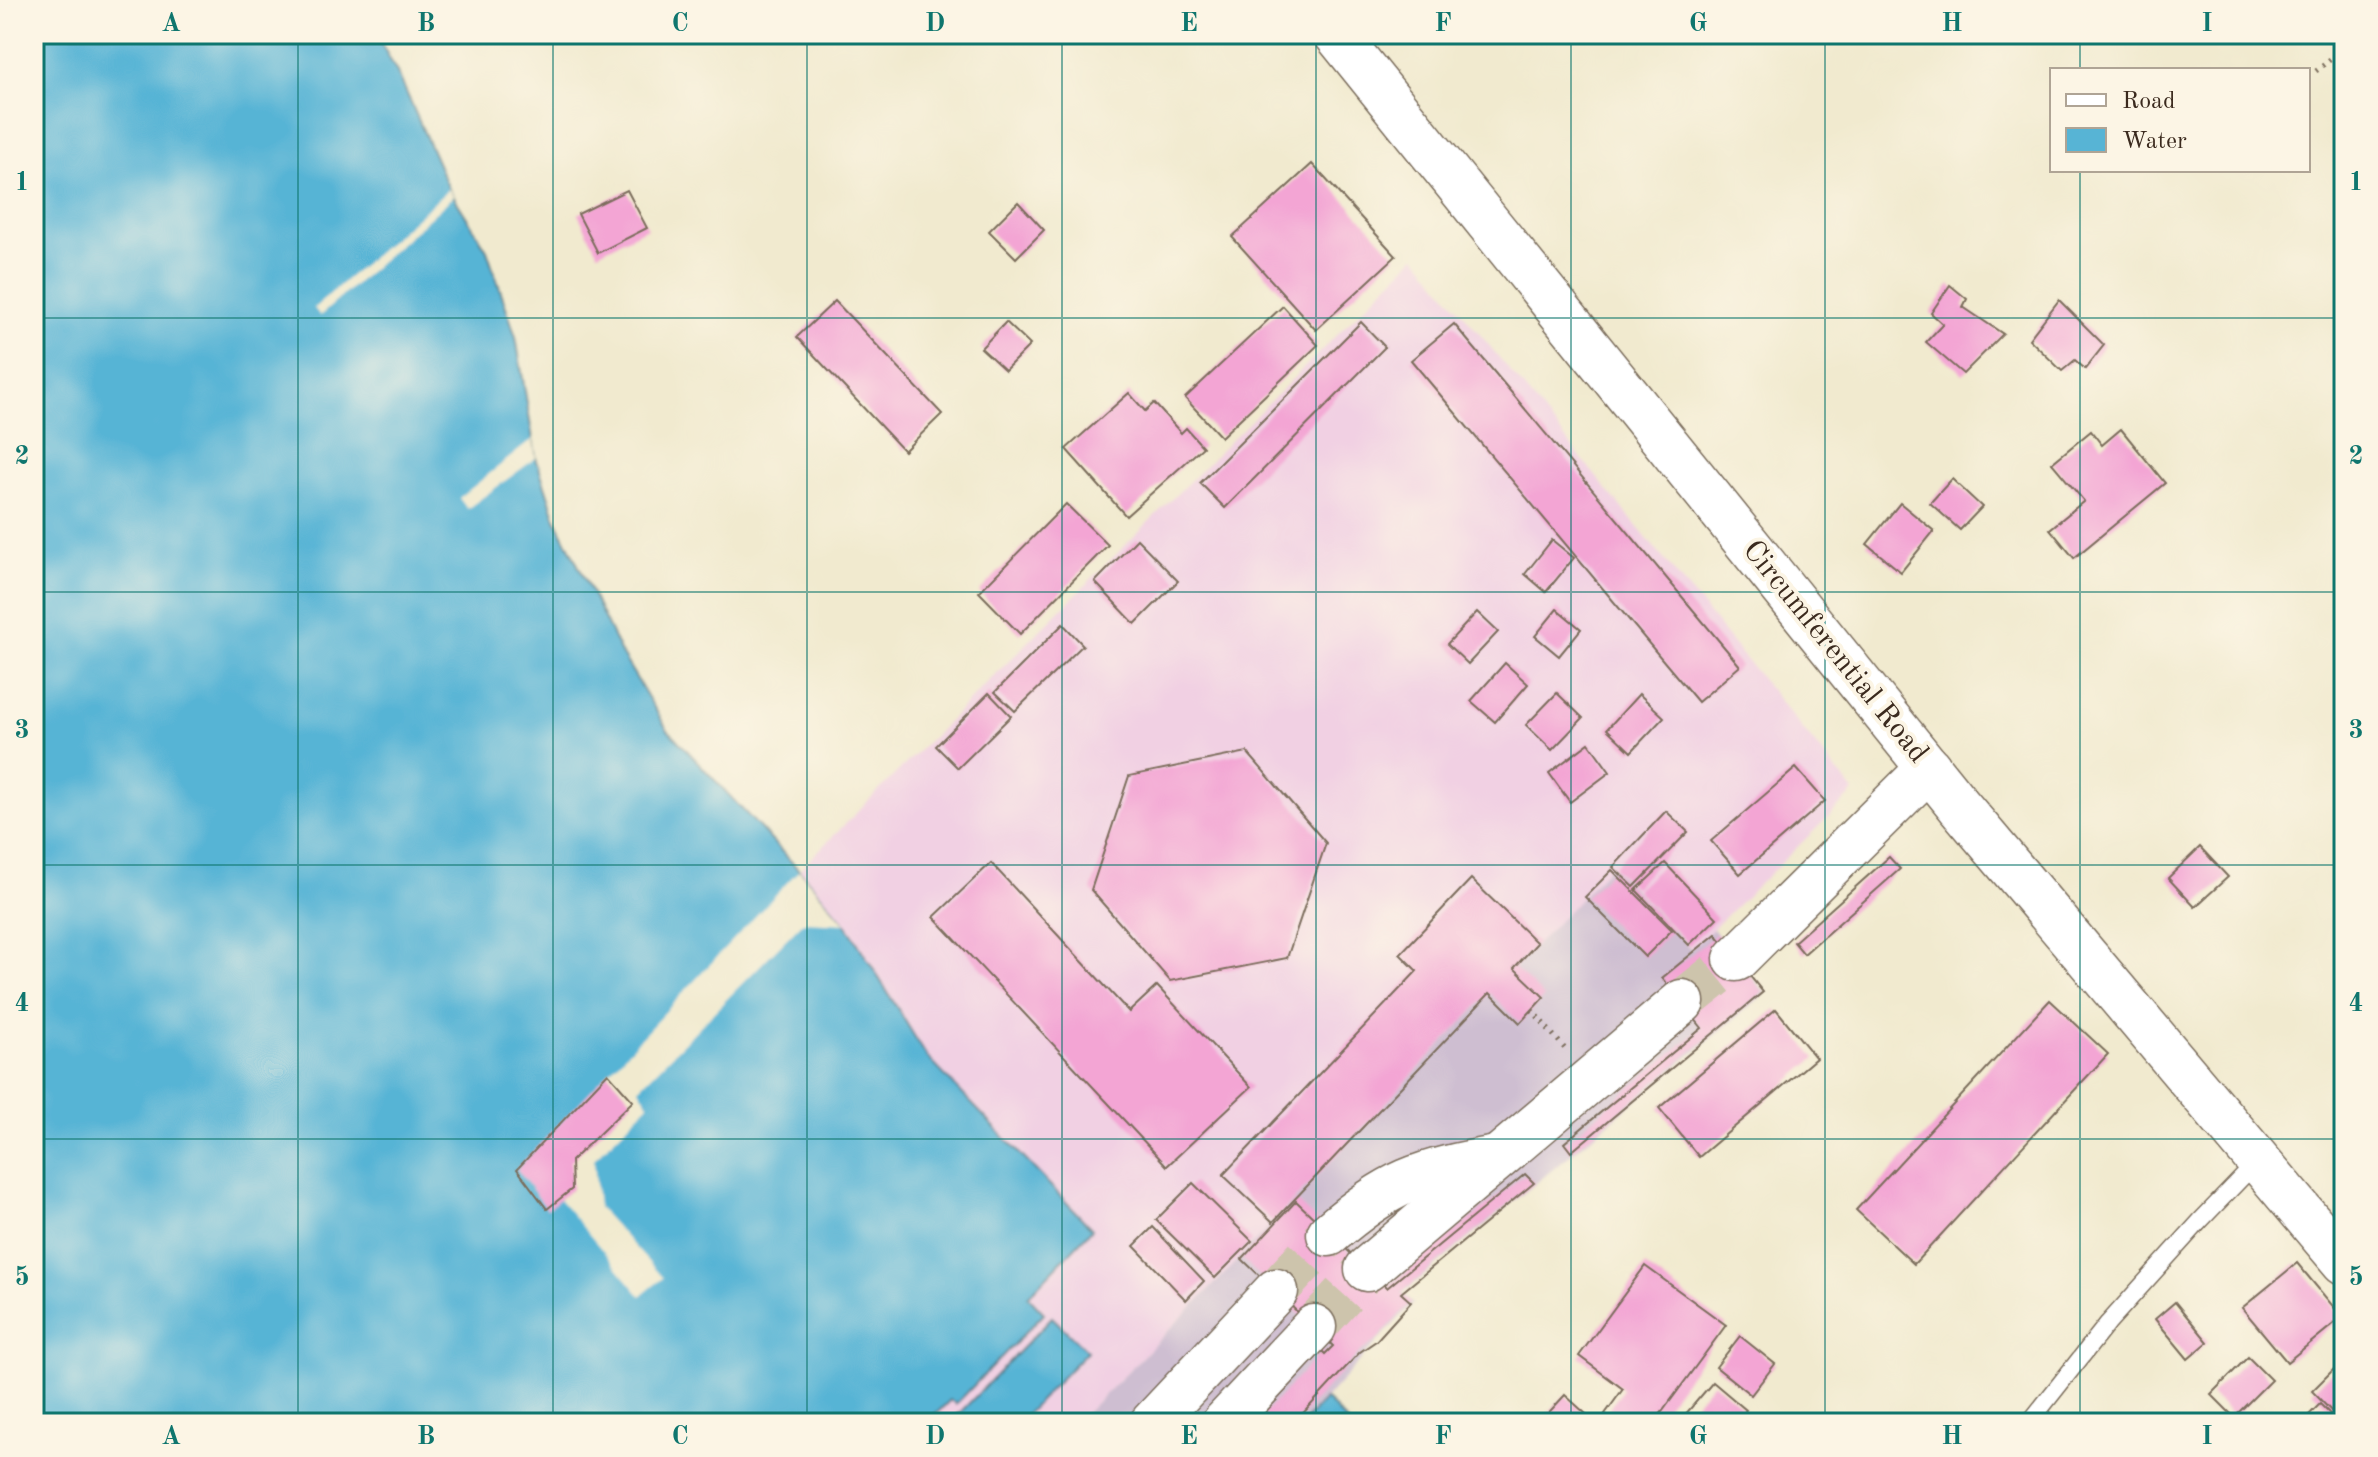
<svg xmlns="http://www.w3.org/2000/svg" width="2378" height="1457" viewBox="0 0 2378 1457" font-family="'Old Standard TT',serif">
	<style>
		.built { fill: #f1d0e3 }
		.industrial { fill: #cebed1 }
		.water { fill: #57b4d5; stroke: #496f7a; stroke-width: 2 }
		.pier { fill: #f1eacf }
		.building { fill: #f3a5d4 }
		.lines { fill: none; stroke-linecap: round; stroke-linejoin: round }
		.secondary-tunnel { stroke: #cdc4ac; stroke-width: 44; stroke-dasharray: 44 22; stroke-linecap: butt }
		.lane-casing { stroke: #7b6d5c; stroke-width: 19 }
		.secondary-casing { stroke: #7b6d5c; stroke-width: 47 }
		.path { stroke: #7b6d5c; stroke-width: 5; stroke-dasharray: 2 6; stroke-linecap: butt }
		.lane { stroke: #fff; stroke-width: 16 }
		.secondary { stroke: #fff; stroke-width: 44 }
		.grid { fill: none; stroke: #0f766e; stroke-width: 2; stroke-opacity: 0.55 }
		.labels { text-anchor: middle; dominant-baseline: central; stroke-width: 8; stroke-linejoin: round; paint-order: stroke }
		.street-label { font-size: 30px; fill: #3b2a1e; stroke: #fcf5e5 }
		.neatline { fill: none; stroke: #0f766e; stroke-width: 3 }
		.grid-label { font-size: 26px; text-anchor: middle; font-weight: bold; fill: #0f766e }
	</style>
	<rect width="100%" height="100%" fill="#fcf5e5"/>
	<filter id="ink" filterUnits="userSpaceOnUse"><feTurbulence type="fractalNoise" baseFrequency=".0125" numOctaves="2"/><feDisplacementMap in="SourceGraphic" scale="16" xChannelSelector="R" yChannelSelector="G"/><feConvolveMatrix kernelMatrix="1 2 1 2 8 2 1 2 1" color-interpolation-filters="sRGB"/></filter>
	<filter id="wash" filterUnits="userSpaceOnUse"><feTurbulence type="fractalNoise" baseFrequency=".006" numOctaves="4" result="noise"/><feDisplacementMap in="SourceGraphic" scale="32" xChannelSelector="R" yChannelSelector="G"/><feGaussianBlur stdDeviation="1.8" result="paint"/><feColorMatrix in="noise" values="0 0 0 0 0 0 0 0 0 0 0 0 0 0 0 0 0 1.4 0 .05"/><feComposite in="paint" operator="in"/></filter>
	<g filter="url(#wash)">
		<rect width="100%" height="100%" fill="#f1eacf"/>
		<polygon class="built" points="1416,256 1854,792 1692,949 1612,867 1212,1287 1076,1423 927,1423 950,1399 955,1404 1044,1314 1027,1296 1092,1229 927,1057 846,924 799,870"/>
		<polygon class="industrial" points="1611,866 1691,949 1713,929 1766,993 1403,1293 1413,1303 1303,1423 1076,1423 1212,1287"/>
		<g class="water">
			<polygon points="34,34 376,34 399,76 449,189 487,250 516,337 536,458 557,522 621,653 667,729 799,870 846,924 927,1057 1092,1229 1028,1296 1044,1313 956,1404 950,1400 927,1423 34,1423"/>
			<polygon points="1052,1317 1087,1351 1018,1423 950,1423"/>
			<polygon points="1325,1399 1348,1423 1303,1423"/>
		</g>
		<g class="pier">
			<polygon points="449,189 454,196 320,316 314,308"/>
			<polygon points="533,439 536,458 467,509 459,498"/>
			<polygon points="799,870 846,924 803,922 639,1088 649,1104 594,1159 598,1207 663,1278 641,1296 559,1199 547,1209 517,1169"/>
		</g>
		<g id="blocks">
			<g class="building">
				<polygon points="1312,164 1396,256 1316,330 1232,237"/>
				<polygon points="627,190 647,228 598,253 578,214"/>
				<polygon points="1018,202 1044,230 1016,258 989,231"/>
				<polygon points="1950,285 1967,299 1963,307 2003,334 1963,374 1926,342 1943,324 1931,313"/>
				<polygon points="2059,300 2104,345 2085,369 2075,360 2062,371 2029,339"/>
				<polygon points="835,301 942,414 904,451 797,337"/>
				<polygon points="1283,306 1318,345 1221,437 1185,398"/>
				<polygon points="1006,322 1030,345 1005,370 981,348"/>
				<polygon points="1361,322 1385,347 1225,508 1200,483"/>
				<polygon points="1454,324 1740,666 1698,702 1411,360"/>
				<polygon points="1129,393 1145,411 1154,403 1181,433 1186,428 1203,447 1126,516 1066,449"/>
				<polygon points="2121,429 2165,483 2074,558 2050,529 2084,501 2052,463 2091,431 2102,445"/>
				<polygon points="1952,479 1982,507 1960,530 1930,503"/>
				<polygon points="1900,503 1934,531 1901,572 1867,544"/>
				<polygon points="1066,504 1108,545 1020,634 979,592"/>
				<polygon points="1137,539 1178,581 1135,624 1095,582"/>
				<polygon points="1552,540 1574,558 1546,592 1525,574"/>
				<polygon points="1557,609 1581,629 1559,656 1535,636"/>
				<polygon points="1477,612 1498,632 1468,664 1447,644"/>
				<polygon points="1063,624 1083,645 1015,711 995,692"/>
				<polygon points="1505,663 1528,684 1495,722 1471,701"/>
				<polygon points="989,693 1011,716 958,768 936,746"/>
				<polygon points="1557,693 1583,718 1552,750 1526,725"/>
				<polygon points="1639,694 1664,717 1631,752 1607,729"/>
				<polygon points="1589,743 1610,772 1570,802 1549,773"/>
				<polygon points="1247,752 1326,843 1287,958 1170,981 1091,890 1129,776"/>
				<polygon points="1796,768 1825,801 1740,874 1711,841"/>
				<polygon points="1666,811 1688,832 1634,887 1613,867"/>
				<polygon points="2200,847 2228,877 2195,907 2168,878"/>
				<polygon points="1889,857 1900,869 1804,954 1794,942"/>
				<polygon points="991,863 1129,1012 1157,986 1251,1087 1167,1166 934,917"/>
				<polygon points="1665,863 1717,918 1689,945 1636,890"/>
				<polygon points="1612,870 1672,930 1645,957 1585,897"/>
				<polygon points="1471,879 1537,943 1514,968 1544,997 1520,1023 1490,993 1273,1222 1223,1175 1417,971 1400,954"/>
				<polygon points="1716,934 1763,992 1571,1152 1564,1143 1702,1028 1662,978"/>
				<polygon points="2050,1000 2108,1054 1914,1264 1856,1210"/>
				<polygon points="1776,1009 1816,1058 1699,1157 1659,1108"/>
				<polygon points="608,1073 633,1101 571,1161 572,1189 547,1209 517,1169"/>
				<polygon points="1525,1174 1534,1183 1401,1293 1411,1302 1376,1341 1360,1352 1294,1423 1255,1423 1322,1351 1325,1354 1333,1346 1242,1259 1296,1201 1387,1288"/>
				<polygon points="1193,1183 1252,1241 1215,1278 1156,1220"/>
				<polygon points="1153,1227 1204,1281 1186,1300 1134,1246"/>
				<polygon points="2297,1263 2342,1317 2287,1362 2242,1308"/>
				<polygon points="1645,1266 1726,1325 1654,1423 1618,1423 1605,1414 1623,1389 1579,1356"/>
				<polygon points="2175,1302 2208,1342 2188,1359 2155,1319"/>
				<polygon points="1740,1336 1775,1364 1751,1395 1716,1367"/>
				<polygon points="2248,1357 2271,1380 2234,1417 2211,1394"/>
				<polygon points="2344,1359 2344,1408 2336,1416 2312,1391"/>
				<polygon points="1713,1382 1746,1410 1736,1423 1678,1423"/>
				<polygon points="1565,1395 1596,1423 1539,1423"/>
				<polygon points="2320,1404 2336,1420 2344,1412 2344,1423 2301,1423"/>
			</g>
		</g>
	</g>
	<g filter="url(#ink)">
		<use href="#blocks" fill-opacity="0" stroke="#7b6d5c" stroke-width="2"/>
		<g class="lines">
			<g class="secondary-tunnel">
				<polyline points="1682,1002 1736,959"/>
				<polyline points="1276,1291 1329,1234"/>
				<polyline points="1314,1327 1367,1269"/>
			</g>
			<g class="lane-casing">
				<polyline id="lane" points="2029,1423 2108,1323 2201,1220 2257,1162"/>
			</g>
			<g class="secondary-casing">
				<g id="secondary">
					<polyline points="1336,34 1959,806 2344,1262"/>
					<polyline points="1736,959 1929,768"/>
					<path d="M1329,1234C1389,1182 1420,1171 1497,1158"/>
					<polyline points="1367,1269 1682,1002"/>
					<polyline points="1152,1423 1276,1291"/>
					<polyline points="1224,1423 1314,1327"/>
				</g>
			</g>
			<g class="path">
				<polyline points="2316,71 2344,49"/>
				<polyline points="1532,1010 1566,1050"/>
			</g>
			<use href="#lane" class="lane"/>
			<use href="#secondary" class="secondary"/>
		</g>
	</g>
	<path class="grid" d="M298,34V1423M553,34V1423M807,34V1423M1062,34V1423M1316,34V1423M1571,34V1423M1825,34V1423M2080,34V70M2080,170V1423M34,318H2344M34,592H2344M34,865H2344M34,1139H2344"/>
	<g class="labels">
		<g class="street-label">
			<text transform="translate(1835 652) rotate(51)">Circumferential Road</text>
		</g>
	</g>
	<rect width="2378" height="1457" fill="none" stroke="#fcf5e5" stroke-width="88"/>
	<rect x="2050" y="68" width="260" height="104" fill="#fcf5e5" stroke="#afa495" stroke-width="2"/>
	<rect x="2066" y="94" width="40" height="12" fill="#ffffff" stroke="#afa495" stroke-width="2"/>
	<text x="2122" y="108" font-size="24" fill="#3b2a1e">Road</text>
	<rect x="2066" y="128" width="40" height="24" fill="#57b4d5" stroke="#afa495" stroke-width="2"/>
	<text x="2122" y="148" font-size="24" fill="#3b2a1e">Water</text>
	<rect x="44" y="44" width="2290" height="1369" class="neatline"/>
	<g class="grid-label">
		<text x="171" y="31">A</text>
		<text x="426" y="31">B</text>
		<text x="680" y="31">C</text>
		<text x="935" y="31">D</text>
		<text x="1189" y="31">E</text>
		<text x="1443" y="31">F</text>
		<text x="1698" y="31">G</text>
		<text x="1952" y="31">H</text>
		<text x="2207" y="31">I</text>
		<text x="22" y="190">1</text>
		<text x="2356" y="190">1</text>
		<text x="22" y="464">2</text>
		<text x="2356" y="464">2</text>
		<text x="22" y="738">3</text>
		<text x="2356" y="738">3</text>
		<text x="22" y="1011">4</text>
		<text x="2356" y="1011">4</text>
		<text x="22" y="1285">5</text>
		<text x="2356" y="1285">5</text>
		<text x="171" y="1444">A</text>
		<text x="426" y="1444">B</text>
		<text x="680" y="1444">C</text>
		<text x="935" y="1444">D</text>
		<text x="1189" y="1444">E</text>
		<text x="1443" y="1444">F</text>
		<text x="1698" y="1444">G</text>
		<text x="1952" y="1444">H</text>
		<text x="2207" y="1444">I</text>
	</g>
</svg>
